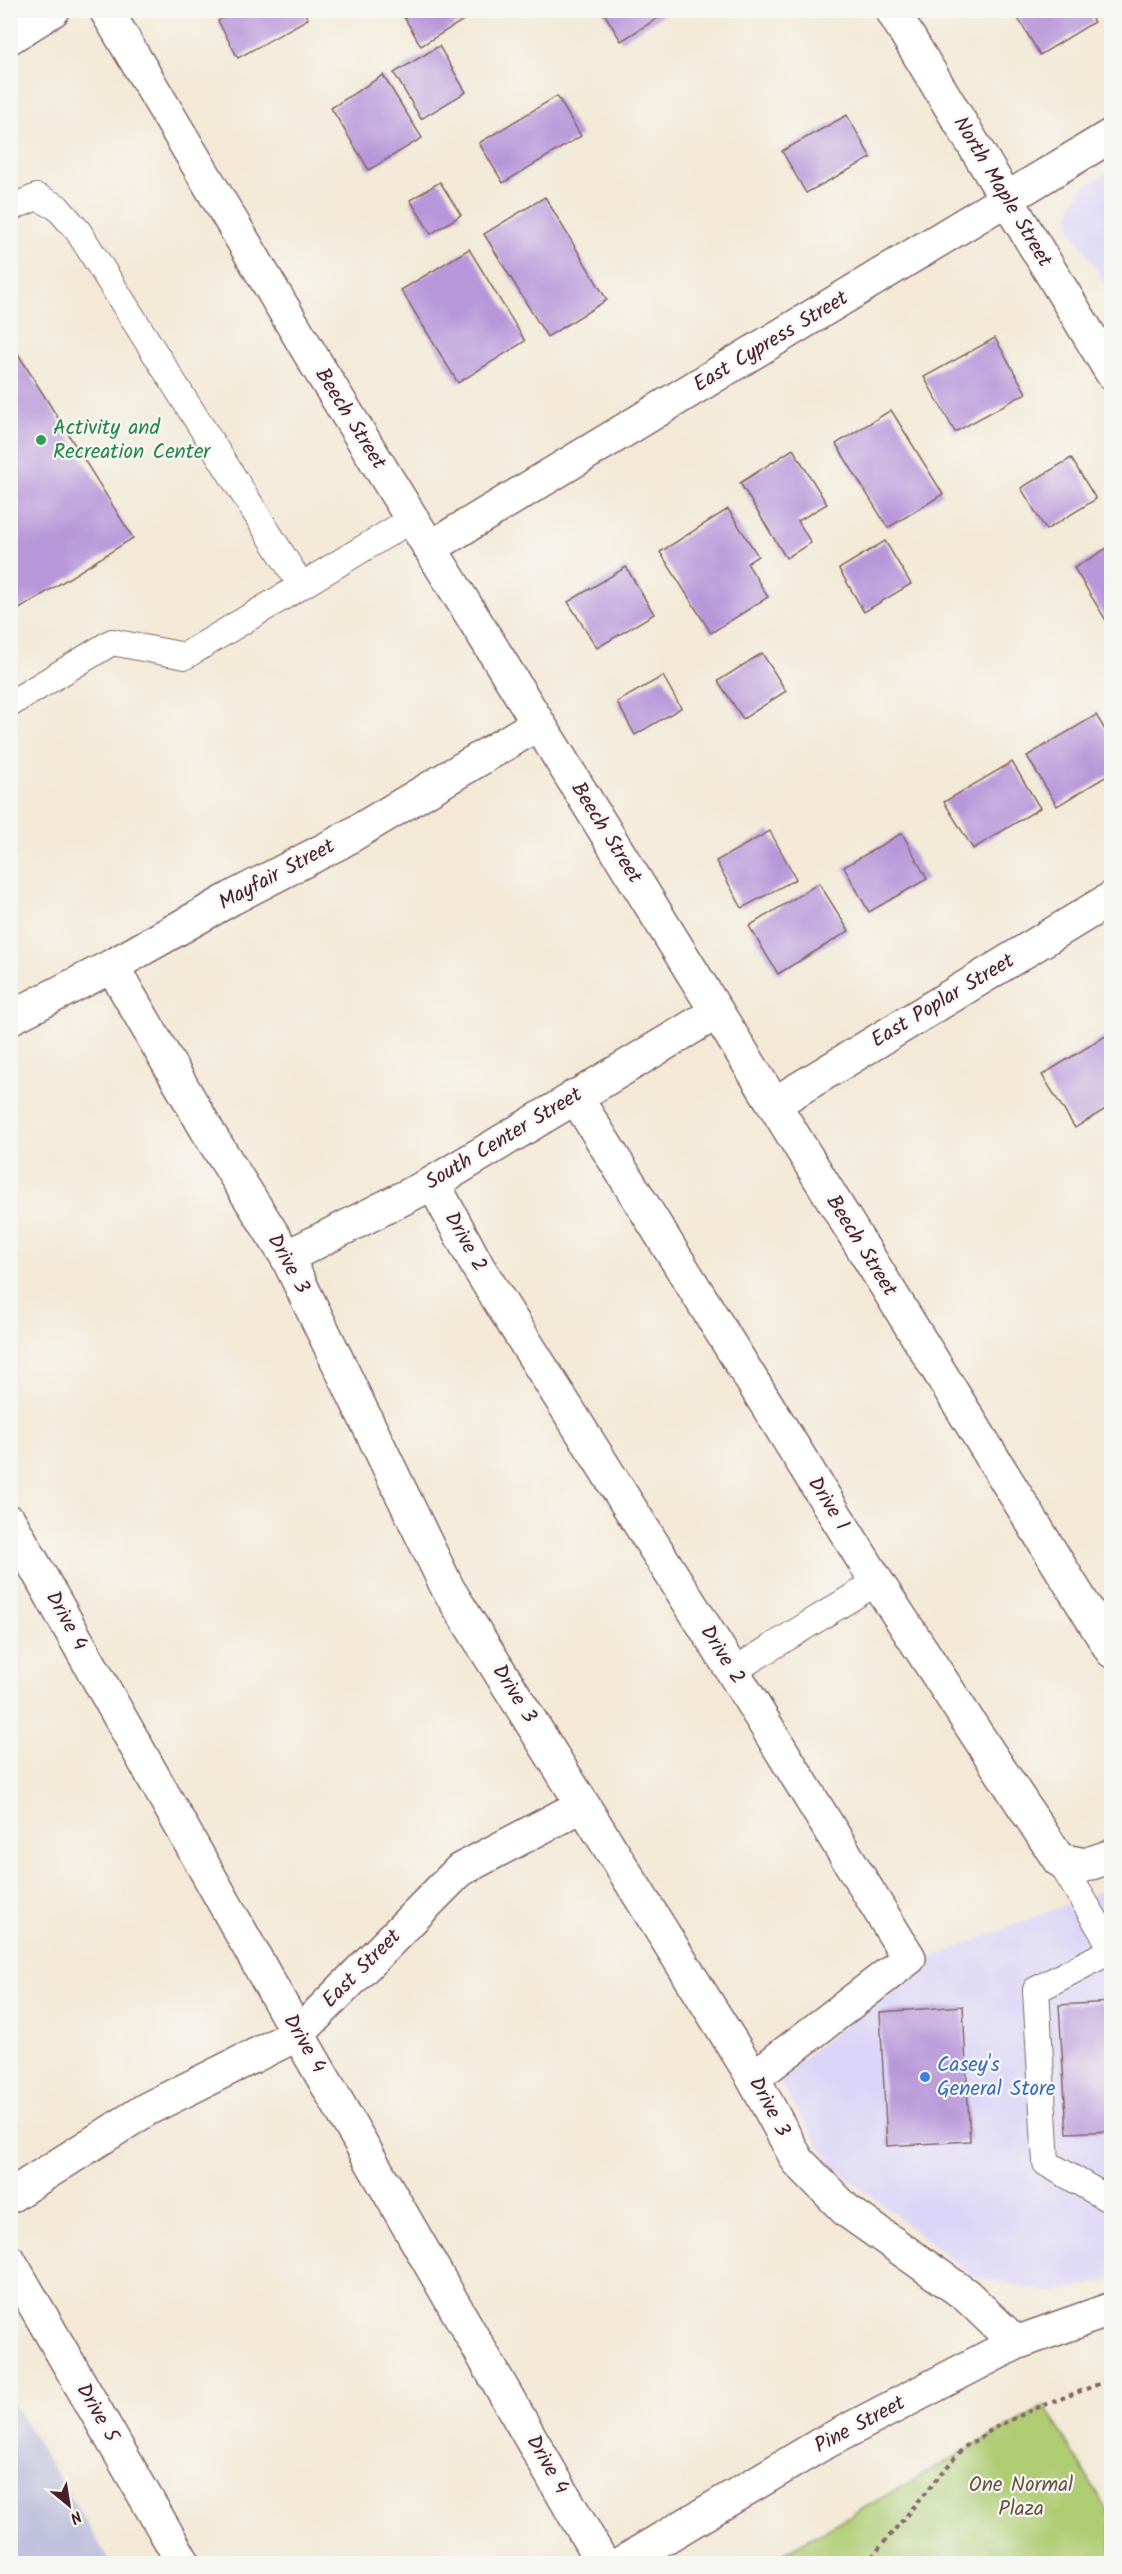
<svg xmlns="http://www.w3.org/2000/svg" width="1122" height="2574" viewBox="0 0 1122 2574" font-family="Kalam,sans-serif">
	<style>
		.built { fill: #dbd6f7 }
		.industrial { fill: #c1c2dd }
		.green { fill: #afcc73; stroke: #7c764f; stroke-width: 1.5 }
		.building { fill: #b796d9 }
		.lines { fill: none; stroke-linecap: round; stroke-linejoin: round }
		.service-casing { stroke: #856667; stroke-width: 28 }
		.minor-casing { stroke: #856667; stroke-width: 36 }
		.tertiary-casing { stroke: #856667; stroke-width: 36 }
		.path { stroke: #856667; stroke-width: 4; stroke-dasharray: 4.5 4.5; stroke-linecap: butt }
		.service { stroke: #fff; stroke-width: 26 }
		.minor { stroke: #fff; stroke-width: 33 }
		.tertiary { stroke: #fff; stroke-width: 33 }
		.leisure-dot { fill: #2e9e5b; stroke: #f6f6f2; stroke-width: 2 }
		.shop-dot { fill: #3f7fe0; stroke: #f6f6f2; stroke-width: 2 }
		.labels { text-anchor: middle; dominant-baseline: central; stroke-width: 4.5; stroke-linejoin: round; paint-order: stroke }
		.street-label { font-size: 21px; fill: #4a1f2b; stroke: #f6f6f2 }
		.leisure-label { font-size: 21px; fill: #27864d; stroke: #f6f6f2; text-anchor: start }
		.shop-label { font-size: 21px; fill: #366cbe; stroke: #f6f6f2; text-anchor: start }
		.park-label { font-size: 21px; fill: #685341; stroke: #f6f6f2 }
	</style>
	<rect width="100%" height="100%" fill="#f6f6f2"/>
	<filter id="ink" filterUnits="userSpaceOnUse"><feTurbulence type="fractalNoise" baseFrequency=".0167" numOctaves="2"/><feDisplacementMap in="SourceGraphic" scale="12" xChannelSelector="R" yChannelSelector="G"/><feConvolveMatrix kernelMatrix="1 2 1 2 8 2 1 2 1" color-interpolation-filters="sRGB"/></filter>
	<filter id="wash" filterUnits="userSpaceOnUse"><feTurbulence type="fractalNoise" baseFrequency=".008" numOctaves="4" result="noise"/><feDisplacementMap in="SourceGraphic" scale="24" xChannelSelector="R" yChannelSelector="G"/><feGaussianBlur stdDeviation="1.35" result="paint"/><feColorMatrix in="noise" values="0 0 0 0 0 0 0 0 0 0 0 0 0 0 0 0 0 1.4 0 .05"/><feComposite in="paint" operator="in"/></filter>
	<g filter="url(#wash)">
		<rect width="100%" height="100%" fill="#f3e9d6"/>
		<g class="built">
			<polygon points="1111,170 1111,294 1068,222 1072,205 1085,186"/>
			<polygon points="1111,1887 1111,2280 1052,2293 974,2277 832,2165 777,2079 923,1961"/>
		</g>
		<polygon class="industrial" points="11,2400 111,2563 11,2563"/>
		<polygon class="green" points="1045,2406 1111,2517 1111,2563 766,2563"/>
		<g id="blocks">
			<g class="building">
				<polygon points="236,10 303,10 308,19 238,58 218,21"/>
				<polygon points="400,10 480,10 421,46"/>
				<polygon points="602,10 671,10 621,41"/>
				<polygon points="1013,10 1087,10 1094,22 1040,55"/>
				<polygon points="439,46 466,92 421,119 394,73"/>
				<polygon points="383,75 422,138 369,170 331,108"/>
				<polygon points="557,96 581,136 503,183 479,143"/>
				<polygon points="847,115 871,158 806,193 782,151"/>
				<polygon points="440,182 461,215 431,234 410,200"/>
				<polygon points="545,197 607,300 547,337 484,234"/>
				<polygon points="469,249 525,341 458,383 401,290"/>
				<polygon points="995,338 1026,393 955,432 924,377"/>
				<polygon points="10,341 133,538 10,615"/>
				<polygon points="891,410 943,494 888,528 836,444"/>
				<polygon points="793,449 827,504 798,521 811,543 786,558 740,483"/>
				<polygon points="1071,458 1096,499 1046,530 1021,488"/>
				<polygon points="728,509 758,556 747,563 768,597 711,633 660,552"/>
				<polygon points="885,541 911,584 864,612 839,569"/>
				<polygon points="1112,545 1112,619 1107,622 1074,568"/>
				<polygon points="626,567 654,614 597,648 568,602"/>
				<polygon points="762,653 786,691 743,719 718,681"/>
				<polygon points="663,676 681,708 635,735 617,702"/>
				<polygon points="1096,715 1112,741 1112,773 1057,806 1027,756"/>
				<polygon points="1012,762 1040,808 973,849 944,802"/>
				<polygon points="770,831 796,879 742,908 716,861"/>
				<polygon points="902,833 927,879 869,912 844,867"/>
				<polygon points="819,883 849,931 778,974 749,926"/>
				<polygon points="1112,1032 1112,1105 1075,1128 1042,1075"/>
				<polygon points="1112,2002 1112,2131 1067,2133 1059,2005"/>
				<polygon points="963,2006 970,2141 887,2146 880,2012"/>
			</g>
		</g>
	</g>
	<g filter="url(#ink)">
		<use href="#blocks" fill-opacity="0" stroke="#856667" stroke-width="1.5"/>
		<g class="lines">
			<g class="service-casing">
				<g id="service">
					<polyline points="10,208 37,197 57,207 78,231 301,585"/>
					<polyline points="10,704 112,642 185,656 412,519"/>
					<polyline points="733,1671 877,1582"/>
					<polyline points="1059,1860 1112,1948"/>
					<polyline points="1112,1950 1036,1990 1046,2163 1112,2201"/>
				</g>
			</g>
			<g class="minor-casing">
				<g id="minor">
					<polyline points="892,10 1112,373"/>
					<polyline points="430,548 1112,135"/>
					<polyline points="112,966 210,1135 287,1257 448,1589 748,2069 798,2161 846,2210 966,2295 1016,2343"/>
					<polyline points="10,1018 112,966 232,898 340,842 538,724"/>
					<polyline points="575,1096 877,1582 1059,1860 1085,1865 1112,1856"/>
					<polyline points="774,1104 1112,898"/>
					<polyline points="433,1183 478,1267 730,1667 909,1958 753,2078"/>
					<polyline points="287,1257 433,1183 717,1012"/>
					<polyline points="10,1522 298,2034 603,2564"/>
					<polyline points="10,2196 147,2109 298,2034 460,1870 583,1805"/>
					<polyline points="10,2262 184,2564"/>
				</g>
			</g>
			<g class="tertiary-casing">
				<g id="tertiary">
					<polyline points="106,10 315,362 1112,1651"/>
					<polyline points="10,37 53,10"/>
					<polyline points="620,2564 820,2445 1016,2343 1112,2309"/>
				</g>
			</g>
			<polyline class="path" points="866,2564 963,2448 998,2426 1032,2410 1112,2379"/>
			<use href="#service" class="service"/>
			<use href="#minor" class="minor"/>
			<use href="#tertiary" class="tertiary"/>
		</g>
	</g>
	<circle class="leisure-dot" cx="41" cy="440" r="6"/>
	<circle class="shop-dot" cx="925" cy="2077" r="6"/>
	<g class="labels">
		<g class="street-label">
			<text transform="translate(1002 192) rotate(59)">North Maple Street</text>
			<text transform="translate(771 342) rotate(-31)">East Cypress Street</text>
			<text transform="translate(350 419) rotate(58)">Beech Street</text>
			<text transform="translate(606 833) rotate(58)">Beech Street</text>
			<text transform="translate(277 875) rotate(-28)">Mayfair Street</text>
			<text transform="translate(943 1001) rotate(-31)">East Poplar Street</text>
			<text transform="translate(504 1139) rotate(-31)">South Center Street</text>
			<text transform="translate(465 1242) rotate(61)">Drive 2</text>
			<text transform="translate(861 1246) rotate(58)">Beech Street</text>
			<text transform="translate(288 1264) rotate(61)">Drive 3</text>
			<text transform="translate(828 1504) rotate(58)">Drive 1</text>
			<text transform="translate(66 1621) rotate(61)">Drive 4</text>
			<text transform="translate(722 1655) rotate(58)">Drive 2</text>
			<text transform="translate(514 1694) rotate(58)">Drive 3</text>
			<text transform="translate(362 1969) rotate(-45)">East Street</text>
			<text transform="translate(304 2044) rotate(60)">Drive 4</text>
			<text transform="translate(769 2107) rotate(62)">Drive 3</text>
			<text transform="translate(97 2413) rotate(60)">Drive 5</text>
			<text transform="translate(860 2425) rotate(-28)">Pine Street</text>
			<text transform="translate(547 2465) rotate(60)">Drive 4</text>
		</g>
		<g class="leisure-label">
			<text x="53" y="428">Activity and<tspan x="53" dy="24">Recreation Center</tspan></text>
		</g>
		<g class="shop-label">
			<text x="937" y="2065">Casey's<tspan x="937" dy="24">General Store</tspan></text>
		</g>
		<g class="park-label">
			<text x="1021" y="2485">One Normal<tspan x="1021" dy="24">Plaza</tspan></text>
		</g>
	</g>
	<rect width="1122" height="2574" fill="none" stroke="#f6f6f2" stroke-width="36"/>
	<g transform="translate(69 2505) rotate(150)" stroke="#f6f6f2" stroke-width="4.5" paint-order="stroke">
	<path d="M0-4.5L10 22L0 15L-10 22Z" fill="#4a1f2b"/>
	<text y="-9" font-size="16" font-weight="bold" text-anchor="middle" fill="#4a1f2b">N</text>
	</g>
</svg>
